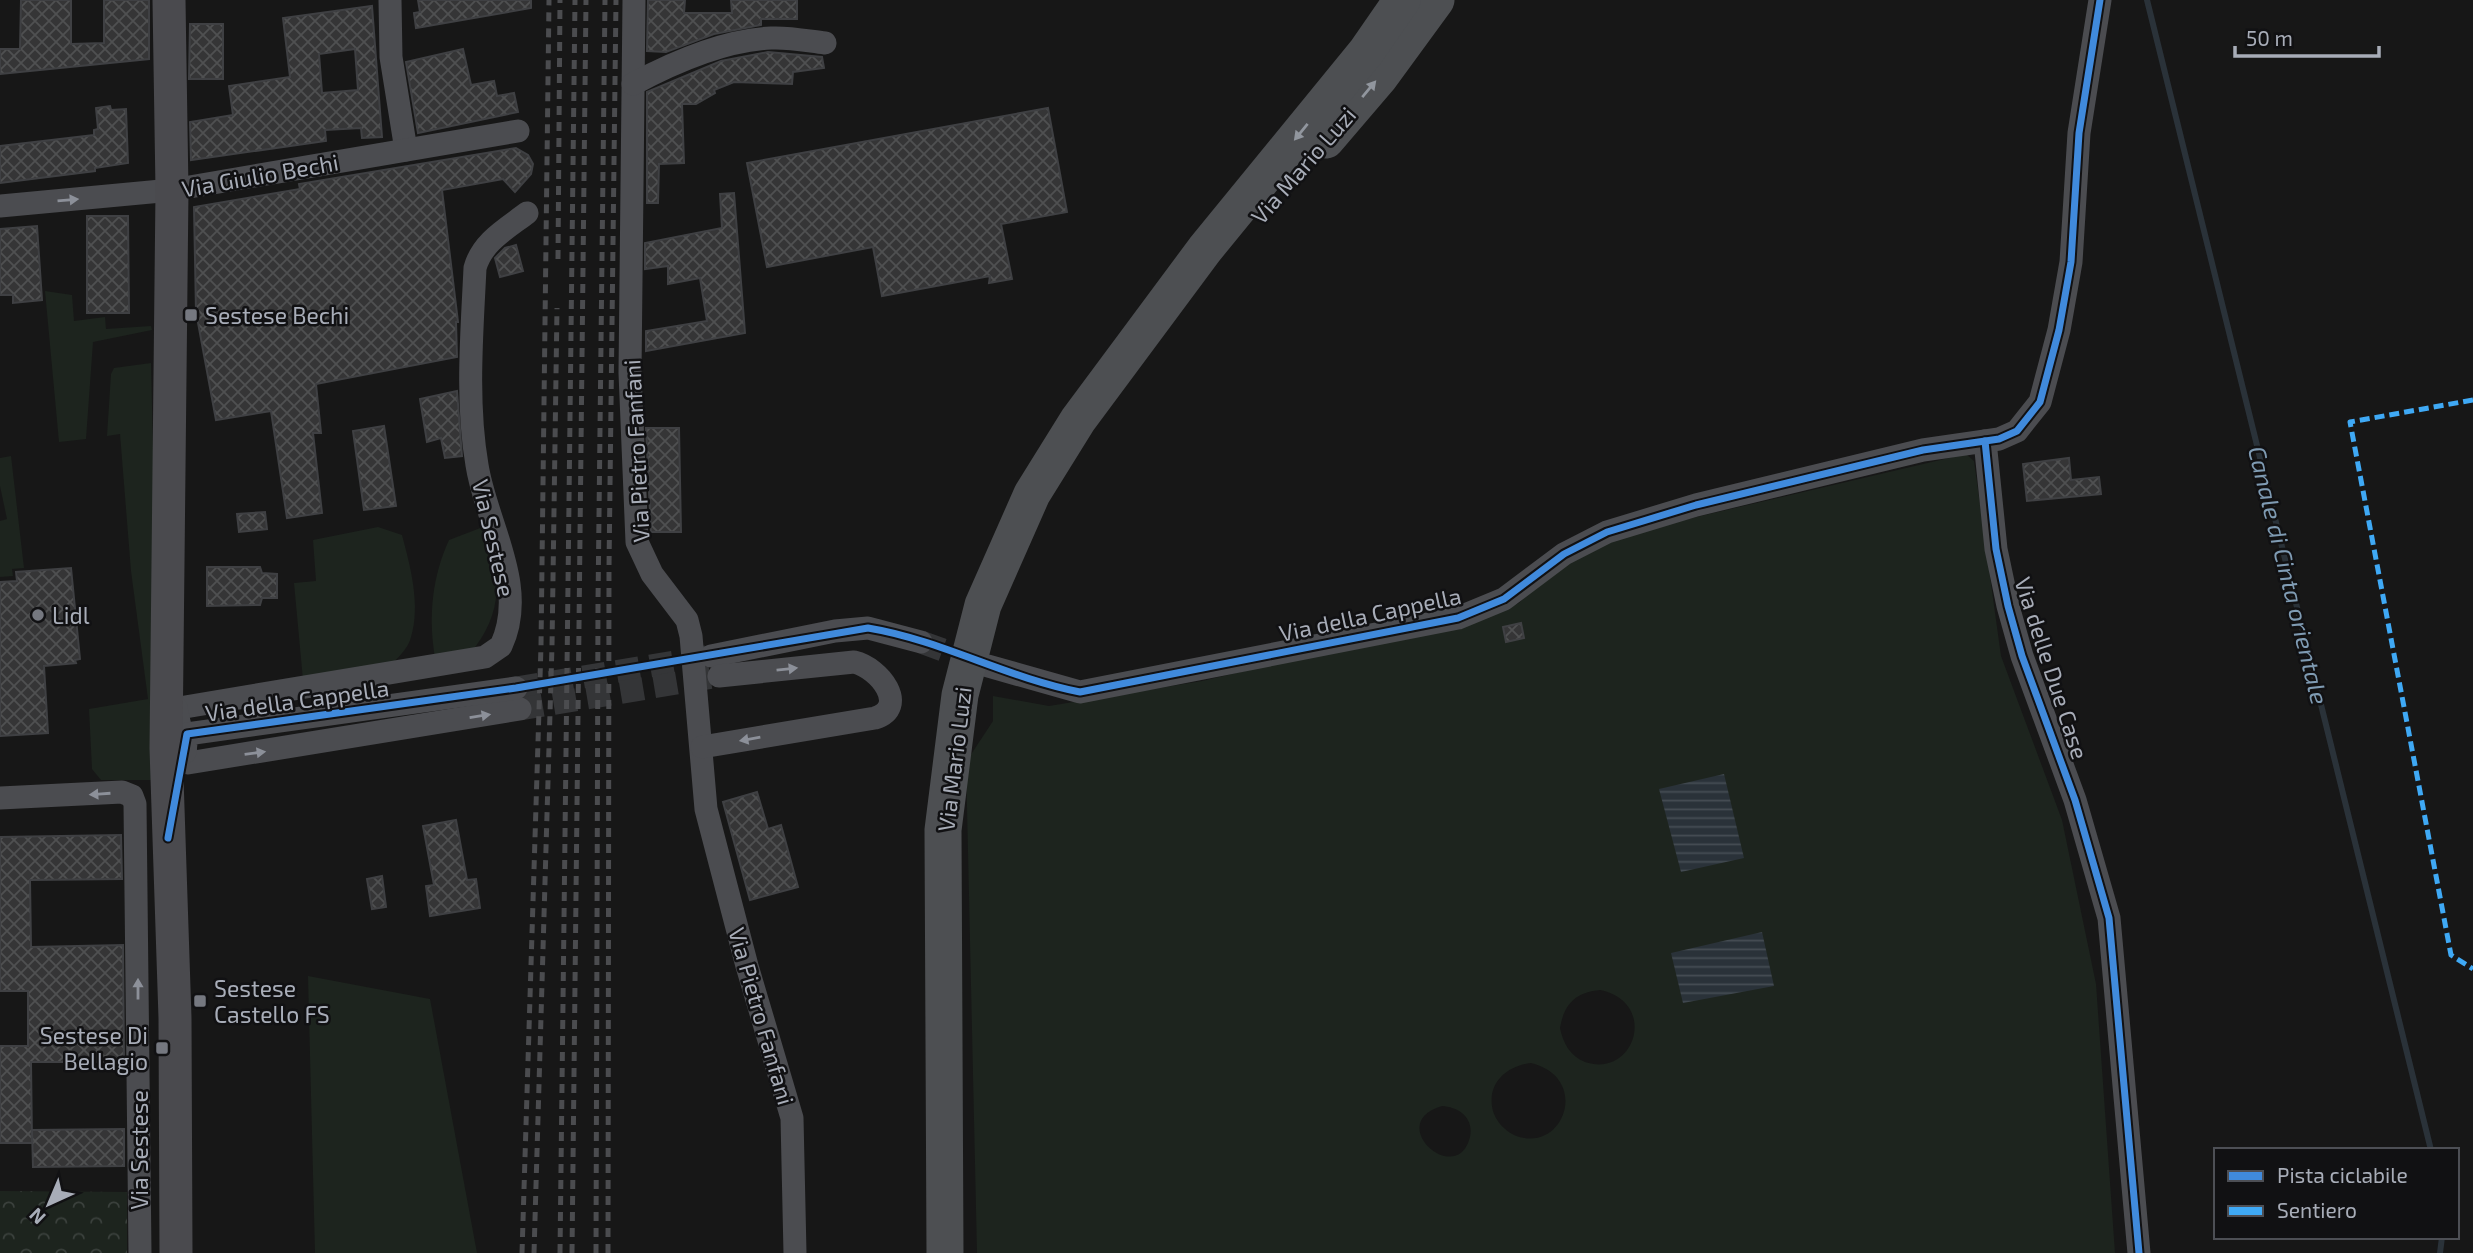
<svg xmlns="http://www.w3.org/2000/svg" width="2473" height="1253" viewBox="0 0 2473 1253" font-family="'Exo 2',sans-serif">
	<style>
		.grass { fill: #1d241e; fill-rule: evenodd }
		.forest { fill: url(#forest-crowns) }
		.water { fill: url(#water-rules) }
		.lines { fill: none; stroke-linecap: round; stroke-linejoin: round }
		.stream { stroke: #2a3239; stroke-width: 6 }
		.building { fill: url(#building-cross-hatch); stroke: #3f4043; stroke-width: 2; fill-rule: evenodd }
		.street-tunnel { stroke: #343537; stroke-width: 23; stroke-dasharray: 23 11; stroke-linecap: butt }
		.street { stroke: #4b4c50; stroke-width: 23 }
		.secondary { stroke: #4a4a4e; stroke-width: 33 }
		.primary { stroke: #4d4f52; stroke-width: 37 }
		.rail { stroke: #4b4c4f; stroke-width: 5; stroke-dasharray: 9 7; stroke-linecap: butt }
		.quiet { stroke: #3fa9f5; stroke-width: 5; stroke-dasharray: 10 5; stroke-linecap: butt }
		.cycleway-casing { stroke: #111113; stroke-width: 11 }
		.cycleway { stroke: #408adc; stroke-width: 7 }
		.oneway { fill: #91969e }
		.oneway2 { fill: #8c9099 }
		.poi-dot { fill: #757880; stroke: #111113; stroke-width: 2.5 }
		.labels { text-anchor: middle; dominant-baseline: central; stroke-width: 5; stroke-linejoin: round; paint-order: stroke }
		.street-label { font-size: 23px; fill: #a8adb8; stroke: #111113 }
		.poi-label { font-size: 23px; fill: #a8adb8; stroke: #111113; text-anchor: start }
		.water-label { font-size: 24px; font-style: italic; fill: #7f9bb3; stroke: #111113 }
	</style>
	<defs>
		<pattern id="forest-crowns" width="20" height="18" patternUnits="userSpaceOnUse" patternTransform="scale(1.75)"><rect width="20" height="18" fill="#1d241e"/><path d="M2 6a3 3 0 1 1 6 0M12 15a3 3 0 1 1 6 0" fill="none" stroke="#3b413d"/></pattern>
		<pattern id="water-rules" width="6" height="5" patternUnits="userSpaceOnUse" patternTransform="scale(1.75)"><rect width="6" height="5" fill="#2a3239"/><path d="M0 2.5h6" fill="none" stroke="#464d54"/></pattern>
		<pattern id="building-cross-hatch" width="8" height="8" patternUnits="userSpaceOnUse" patternTransform="scale(1.75)"><rect width="8" height="8" fill="#353536"/><path d="M0 0l8 8M0 8l8-8" fill="none" stroke="#4f5051"/></pattern>
	</defs>
	<rect width="100%" height="100%" fill="#171717"/>
	<g class="grass">
		<polygon points="45,291 72,295 74,321 105,317 106,329 151,326 152,330 93,342 86,439 59,442"/>
		<polygon points="151,363 159,709 152,780 101,780 92,769 89,709 148,699 131,571 120,434 107,436 111,374 114,368"/>
		<path d="M1966,454L1974,461L2001,656L2062,820L2096,984L2115,1253H977L966,762L993,721V696L1049,706L1202,681L1497,613L1519,603L1554,568L1615,536ZM1600,990C1659,1002 1635,1079 1585,1062C1570,1056 1563,1043 1560,1028C1564,1004 1576,992 1600,990ZM1531,1063C1592,1078 1563,1156 1514,1135C1504,1130 1496,1121 1493,1111C1486,1084 1506,1066 1531,1063ZM1442,1106C1459,1107 1474,1118 1470,1137C1457,1189 1383,1123 1442,1106Z"/>
		<polygon points="11,456 24,568 12,569 13,576 0,577 0,521 7,519 0,486 0,458"/>
		<path d="M378,527L402,535C410,565 421,605 411,637C408,649 397,659 388,667L303,680L294,583L316,581L313,540Z"/>
		<path d="M483,527C501,577 505,610 470,654L435,658C428,617 432,577 449,540Z"/>
		<polygon points="308,976 430,999 477,1253 315,1253"/>
	</g>
	<polygon class="forest" points="0,1191 127,1192 127,1253 0,1253"/>
	<g class="water">
		<polygon points="1724,774 1744,858 1681,872 1659,789"/>
		<polygon points="1762,932 1774,986 1683,1003 1671,953"/>
	</g>
	<g class="lines">
		<g class="stream">
			<polyline points="2147,0 2431,1150"/>
			<polyline points="2440,1253 2442,1237"/>
		</g>
	</g>
	<g class="building">
		<polygon points="21,0 71,0 71,44 104,43 104,0 149,0 149,59 0,74 0,49 20,49"/>
		<polygon points="418,0 531,0 531,8 416,28 414,13 420,12"/>
		<polygon points="648,0 685,0 684,13 732,13 731,0 797,0 797,19 761,19 761,25 714,34 666,52 647,51"/>
		<path d="M372,6L382,137L362,138L361,128L325,130L326,141L191,160L190,122L233,115L229,86L290,77L283,18ZM355,49L358,90L322,93L319,54Z"/>
		<polygon points="190,24 223,24 223,79 189,79"/>
		<polygon points="463,49 471,85 494,81 497,96 514,93 518,112 418,133 406,62"/>
		<polygon points="768,52 822,57 824,68 793,72 792,84 734,82 714,90 715,93 696,104 682,104 684,163 659,164 658,203 647,203 647,92 721,61"/>
		<polygon points="110,106 111,110 126,109 128,163 95,168 95,171 0,183 0,146 94,135 94,130 98,129 96,108"/>
		<polygon points="1048,108 1067,212 1001,224 1012,279 989,283 990,276 882,296 873,247 767,267 747,163"/>
		<polygon points="516,148 528,155 533,164 531,174 515,192 503,179 442,190 458,322 456,322 457,357 316,384 321,433 313,433 322,513 287,518 271,411 216,420 196,312 194,207 300,189 299,184"/>
		<polygon points="734,193 745,333 646,351 646,331 707,321 700,278 668,284 668,266 645,269 645,243 722,228 720,194"/>
		<polygon points="87,216 128,216 129,313 87,313"/>
		<polygon points="37,226 42,300 13,303 13,295 0,295 0,229"/>
		<polygon points="516,245 523,271 500,277 495,258 505,248"/>
		<polygon points="457,391 462,456 445,458 441,438 427,442 420,399"/>
		<polygon points="384,426 396,506 364,510 353,431"/>
		<polygon points="646,428 679,428 681,532 651,532"/>
		<polygon points="2069,458 2071,480 2099,477 2101,494 2027,501 2023,464"/>
		<polygon points="265,512 267,529 239,532 237,514"/>
		<polygon points="207,567 260,567 262,573 277,574 277,598 262,598 260,605 207,606"/>
		<polygon points="71,568 80,659 75,660 76,663 44,666 48,733 0,736 0,582 17,581 16,572"/>
		<polygon points="1521,623 1524,638 1506,642 1503,627"/>
		<polygon points="757,792 768,829 781,825 798,887 750,900 723,802"/>
		<polygon points="456,820 467,880 476,879 480,908 430,916 426,886 434,885 423,826"/>
		<polygon points="121,835 122,879 30,880 31,947 123,945 124,1062 31,1062 32,1143 0,1143 0,1046 28,1046 28,991 0,991 0,837"/>
		<polygon points="382,876 386,907 372,909 367,879"/>
		<polygon points="124,1129 124,1166 33,1167 32,1130"/>
	</g>
	<g class="lines">
		<g class="street-tunnel">
			<polyline points="921,642 979,663"/>
			<polyline points="516,688 711,656"/>
			<polyline points="520,709 719,676"/>
		</g>
		<g class="street">
			<polyline points="390,0 391,57 406,150"/>
			<polyline points="634,0 630,373 637,542 652,574 687,620 691,636 706,809 747,966 792,1118 795,1253"/>
			<path d="M633,84C674,62 724,40 771,38C789,37 808,41 825,43"/>
			<polyline points="0,206 172,190 518,131"/>
			<polyline points="1985,441 1996,549 2008,606 2022,656 2075,800 2109,918 2139,1253"/>
			<polyline points="711,656 835,631 868,628 921,642"/>
			<polyline points="988,666 1080,692 1458,618 1504,599 1564,554 1607,532 1696,505 1923,450 1999,439 2017,431 2040,402 2059,330 2071,262 2079,133 2100,0"/>
			<path d="M185,707L485,657L501,646C529,586 486,524 477,465C466,401 472,332 475,268C482,242 506,229 527,213"/>
			<polyline points="176,708 188,763 520,709"/>
			<path d="M702,747L875,718C909,707 880,668 854,662L719,676"/>
			<polyline points="185,752 187,734 516,688"/>
			<polyline points="0,798 122,792 132,796 135,804 140,1253"/>
		</g>
		<polyline class="secondary" points="169,0 172,190 166,748 175,1018 176,1253"/>
		<g class="primary">
			<polyline points="1326,140 1379,78 1436,0"/>
			<polyline points="945,1253 943,830 960,695 983,605 1032,494 1078,420 1205,249 1366,52 1402,0"/>
		</g>
		<g class="rail">
			<polyline points="558,259 560,0"/>
			<polyline points="522,1253 541,646 549,0"/>
			<polyline points="534,1253 552,646 557,308"/>
			<polyline points="560,1253 575,0"/>
			<polyline points="572,1253 586,0"/>
			<polyline points="596,1253 598,602 605,0"/>
			<polyline points="608,1253 609,568 616,0"/>
		</g>
		<polyline class="quiet" points="2473,400 2350,422 2451,955 2473,969"/>
		<g class="cycleway-casing">
			<g id="cycleway">
				<polyline points="1985,441 1996,549 2008,606 2022,656 2075,800 2109,918 2139,1253"/>
				<path d="M168,838L187,734L516,688L868,628C941,640 1007,678 1080,692L1458,618L1504,599L1564,554L1607,532L1696,505L1923,450L1999,439L2017,431L2040,402L2059,330L2071,262L2079,133L2100,0"/>
			</g>
		</g>
		<use href="#cycleway" class="cycleway"/>
	</g>
	<defs><path id="oneway-solid" d="M-6-.8H1V-3.2L6.5 0L1 3.2V.8H-6Z" transform="scale(1.75)"/></defs>
	<g class="oneway">
		<use href="#oneway-solid" transform="translate(1369 89) rotate(-50)"/>
		<use href="#oneway-solid" transform="translate(1301 132) rotate(129)"/>
	</g>
	<g class="oneway2">
		<use href="#oneway-solid" transform="translate(68 200) rotate(-5)"/>
		<use href="#oneway-solid" transform="translate(787 669) rotate(-6)"/>
		<use href="#oneway-solid" transform="translate(480 716) rotate(-9)"/>
		<use href="#oneway-solid" transform="translate(750 739) rotate(170)"/>
		<use href="#oneway-solid" transform="translate(255 753) rotate(-8)"/>
		<use href="#oneway-solid" transform="translate(100 794) rotate(176)"/>
		<use href="#oneway-solid" transform="translate(138 989) rotate(-90)"/>
	</g>
	<g class="poi-dot">
		<rect x="184" y="308" width="14" height="14" rx="3.5"/>
		<circle cx="38" cy="615" r="7"/>
		<rect x="193" y="994" width="14" height="14" rx="3.5"/>
		<rect x="155" y="1041" width="14" height="14" rx="3.5"/>
	</g>
	<g class="labels">
		<g class="street-label">
			<text transform="translate(1303 165) rotate(-49)">Via Mario Luzi</text>
			<text transform="translate(260 175) rotate(-10)">Via Giulio Bechi</text>
			<text transform="translate(636 451) rotate(-93)">Via Pietro Fanfani</text>
			<text transform="translate(494 538) rotate(77)">Via Sestese</text>
			<text transform="translate(1370 614) rotate(-12)">Via della Cappella</text>
			<text transform="translate(2052 668) rotate(72)">Via delle Due Case</text>
			<text transform="translate(297 700) rotate(-8)">Via della Cappella</text>
			<text transform="translate(954 759) rotate(-83)">Via Mario Luzi</text>
			<text transform="translate(762 1016) rotate(74)">Via Pietro Fanfani</text>
			<text transform="translate(139 1150) rotate(-90)">Via Sestese</text>
		</g>
		<g class="poi-label">
			<text x="205" y="315">Sestese Bechi</text>
			<text x="52" y="615">Lidl</text>
			<text x="214" y="988">Sestese<tspan x="214" dy="26">Castello FS</tspan></text>
			<text x="148" y="1035" text-anchor="end">Sestese Di<tspan x="148" dy="26">Bellagio</tspan></text>
		</g>
		<g class="water-label">
			<text transform="translate(2289 575) rotate(76)">Canale di Cinta orientale</text>
		</g>
	</g>
	<rect x="2214" y="1148" width="245" height="91" fill="#111113" stroke="#4d4f55" stroke-width="2"/>
	<rect x="2228" y="1171" width="35" height="10" fill="#408adc" stroke="#4d4f55" stroke-width="2"/>
	<text x="2277" y="1183" font-size="21" fill="#a8adb8">Pista ciclabile</text>
	<rect x="2228" y="1206" width="35" height="10" fill="#3fa9f5" stroke="#4d4f55" stroke-width="2"/>
	<text x="2277" y="1218" font-size="21" fill="#a8adb8">Sentiero</text>
	<g transform="translate(49 1204) rotate(224)" stroke="#111113" stroke-width="5" paint-order="stroke">
	<path d="M0-5L12 26L0 18L-12 26Z" fill="#a8adb8"/>
	<text y="-10" font-size="19" font-weight="bold" text-anchor="middle" fill="#a8adb8">N</text>
	</g>
	<path d="M2235 46v10h144v-10" fill="none" stroke="#a8adb8" stroke-width="3.5"/>
	<text x="2246" y="46" font-size="21" fill="#a8adb8" stroke="#111113" stroke-width="5" paint-order="stroke">50 m</text>
</svg>
